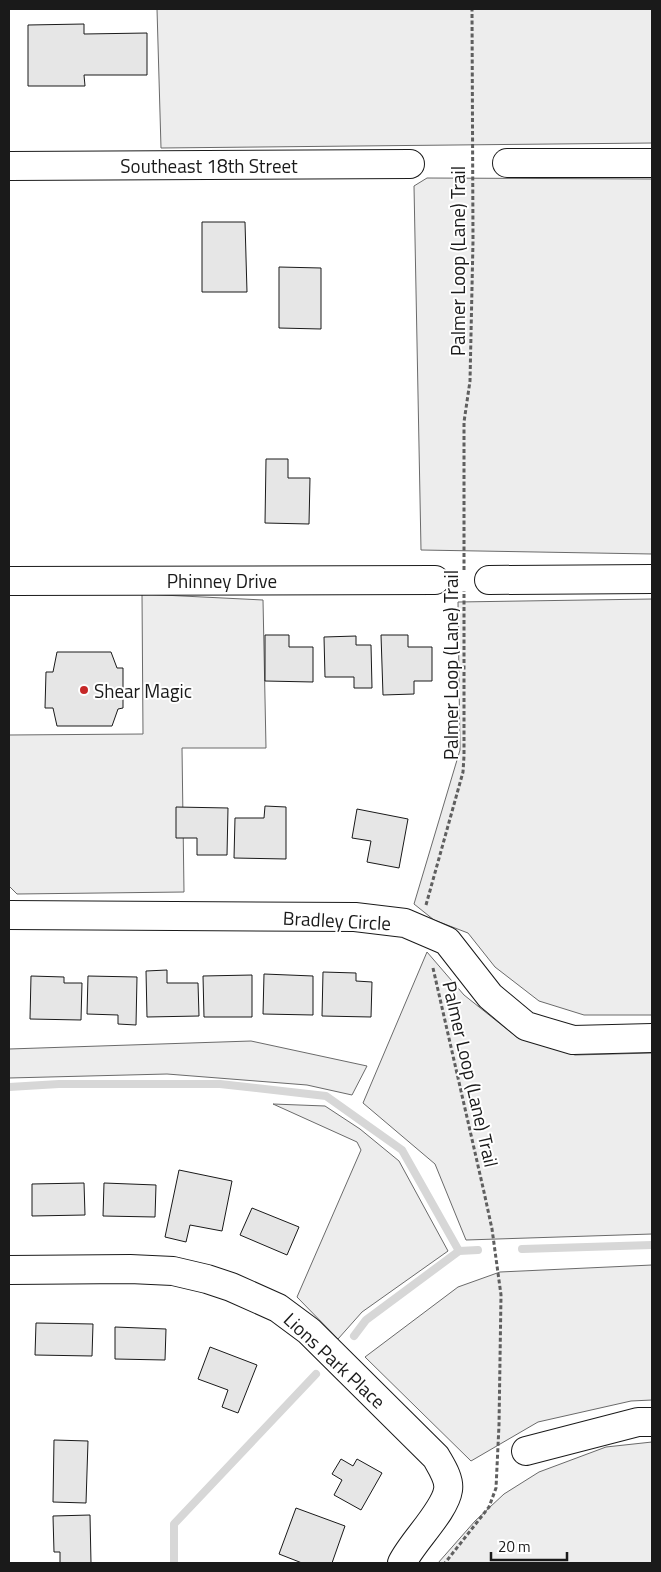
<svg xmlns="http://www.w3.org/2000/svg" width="661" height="1572" viewBox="0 0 661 1572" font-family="'Titillium Web',sans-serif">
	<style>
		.green { fill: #ededed; stroke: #6a6a6a }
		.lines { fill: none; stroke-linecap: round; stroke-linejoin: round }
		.stream { stroke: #d7d7d7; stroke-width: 8 }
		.building { fill: #e6e6e6; stroke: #1a1a1a }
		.minor-casing { stroke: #1a1a1a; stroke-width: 30 }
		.path { stroke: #5f5f5f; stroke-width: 3; stroke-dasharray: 4 2.5; stroke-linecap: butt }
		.minor { stroke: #fff; stroke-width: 28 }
		.poi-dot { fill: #c62828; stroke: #fff; stroke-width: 2 }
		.labels { text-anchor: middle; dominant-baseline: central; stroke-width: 4; stroke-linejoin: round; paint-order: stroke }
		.street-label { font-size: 19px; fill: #1a1a1a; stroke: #fff }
		.poi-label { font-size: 19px; fill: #1a1a1a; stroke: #fff; text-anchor: start }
	</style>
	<rect width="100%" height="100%" fill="#fff"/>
	<g class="green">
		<polygon points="157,9 652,9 652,143 161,148"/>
		<polygon points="427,178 652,179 652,554 421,550 414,186"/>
		<polygon points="142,594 263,600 266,748 182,748 184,892 17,894 9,886 9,735 143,734"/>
		<polygon points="652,599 652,1015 584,1015 539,1001 495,967 468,933 434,920 414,904 460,750 458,602"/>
		<polygon points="427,952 464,995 518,1038 575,1055 652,1053 652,1234 466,1240 435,1164 363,1103"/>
		<polygon points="251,1041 367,1066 352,1095 307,1085 167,1074 9,1078 9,1049"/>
		<polygon points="273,1104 325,1106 360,1129 399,1161 448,1251 362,1312 338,1339 297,1297 361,1150 357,1142"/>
		<polygon points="652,1265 652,1400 631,1401 538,1422 471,1461 365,1357 458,1287 500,1272"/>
		<polygon points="652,1442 652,1563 438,1563 475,1521 504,1494 539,1472 606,1447"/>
	</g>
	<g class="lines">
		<g class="stream">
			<polyline points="9,1087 59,1084 220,1084 326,1096 402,1150 459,1251"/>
			<polyline points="522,1249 652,1245"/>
			<polyline points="354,1336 366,1320 459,1251 478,1250"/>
			<polyline points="174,1563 174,1524 316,1374"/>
		</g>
	</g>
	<g class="building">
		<polygon points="84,24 84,34 147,33 147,75 84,75 85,86 28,86 28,25"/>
		<polygon points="202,222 245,222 247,292 202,292"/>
		<polygon points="279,267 321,268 321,329 279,328"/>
		<polygon points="266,459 288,459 288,478 310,478 309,524 265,523"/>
		<polygon points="265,635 289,635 289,647 313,647 313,682 265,681"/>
		<polygon points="381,635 408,635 408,647 432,647 432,681 414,681 414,694 383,695"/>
		<polygon points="356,636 356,645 371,645 372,688 354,688 354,677 325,677 324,637"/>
		<polygon points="57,652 111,652 117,668 123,668 123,708 118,709 112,726 57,726 53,708 45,708 46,672 53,672"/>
		<polygon points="265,806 286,807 286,859 234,858 235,818 264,818"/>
		<polygon points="176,807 228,808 227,855 197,855 197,838 176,838"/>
		<polygon points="357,809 408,819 399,868 367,862 371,841 352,838"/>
		<polygon points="167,970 167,983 198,983 199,1016 147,1017 146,971"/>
		<polygon points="323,972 356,973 356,981 372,982 371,1017 322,1016"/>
		<polygon points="264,974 313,976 313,1015 263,1014"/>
		<polygon points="252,975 252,1017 204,1017 203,976"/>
		<polygon points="31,976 64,977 64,983 82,983 81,1020 30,1019"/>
		<polygon points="88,976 137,977 136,1025 118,1024 118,1015 87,1014"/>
		<polygon points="179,1170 232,1181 222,1231 190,1225 186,1242 165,1237"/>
		<polygon points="84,1183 85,1215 32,1216 32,1184"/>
		<polygon points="104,1183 156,1185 155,1217 103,1216"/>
		<polygon points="252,1208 299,1227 287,1255 240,1235"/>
		<polygon points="36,1323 93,1324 92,1356 35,1355"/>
		<polygon points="115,1327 166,1329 165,1360 115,1359"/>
		<polygon points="210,1347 257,1365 238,1413 222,1407 228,1390 198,1379"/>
		<polygon points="54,1440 88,1441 86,1503 53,1502"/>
		<polygon points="341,1459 353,1466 357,1459 382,1473 361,1510 334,1495 342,1480 332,1474"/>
		<polygon points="296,1508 345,1526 332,1563 302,1563 279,1554"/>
		<polygon points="90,1515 91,1563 60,1563 60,1552 54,1552 53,1516"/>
	</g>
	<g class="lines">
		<g class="minor-casing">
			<g id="minor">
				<polyline points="507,163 652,163"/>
				<polyline points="9,166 410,164"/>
				<polyline points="489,580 652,579"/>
				<polyline points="9,581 435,580"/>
				<polyline points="9,915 355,917 405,923 447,941 490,996 526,1026 573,1040 652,1038"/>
				<path d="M9,1270L130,1269L173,1271L207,1279L231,1287L278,1308L309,1331L436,1457C441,1466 450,1479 448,1490C445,1511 412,1542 402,1563"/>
				<polyline points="526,1451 638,1422 652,1422"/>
			</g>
		</g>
		<g class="path">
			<polyline points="464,570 464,422 470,381 473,241 472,9"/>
			<polyline points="426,905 463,772 464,756 464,591"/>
			<polyline points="433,968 484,1192 492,1229 501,1295 499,1425 496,1488 489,1507 445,1563"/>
		</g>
		<use href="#minor" class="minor"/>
	</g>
	<circle class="poi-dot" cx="84" cy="690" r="5"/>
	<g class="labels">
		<g class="street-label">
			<text x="209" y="165">Southeast 18th Street</text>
			<text transform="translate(457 261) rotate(-90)">Palmer Loop (Lane) Trail</text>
			<text x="222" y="580">Phinney Drive</text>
			<text transform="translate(450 665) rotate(-90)">Palmer Loop (Lane) Trail</text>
			<text transform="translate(337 920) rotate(3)">Bradley Circle</text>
			<text transform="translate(471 1074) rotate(77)">Palmer Loop (Lane) Trail</text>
			<text transform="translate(335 1360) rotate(43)">Lions Park Place</text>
		</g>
		<g class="poi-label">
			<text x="94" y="690">Shear Magic</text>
		</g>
	</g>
	<rect width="661" height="1572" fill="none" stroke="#1a1a1a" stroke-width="20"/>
	<path d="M491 1552v8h76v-8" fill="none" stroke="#1a1a1a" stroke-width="2.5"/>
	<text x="498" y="1552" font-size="15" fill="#1a1a1a" stroke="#ffffff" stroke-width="4" paint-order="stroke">20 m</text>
</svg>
